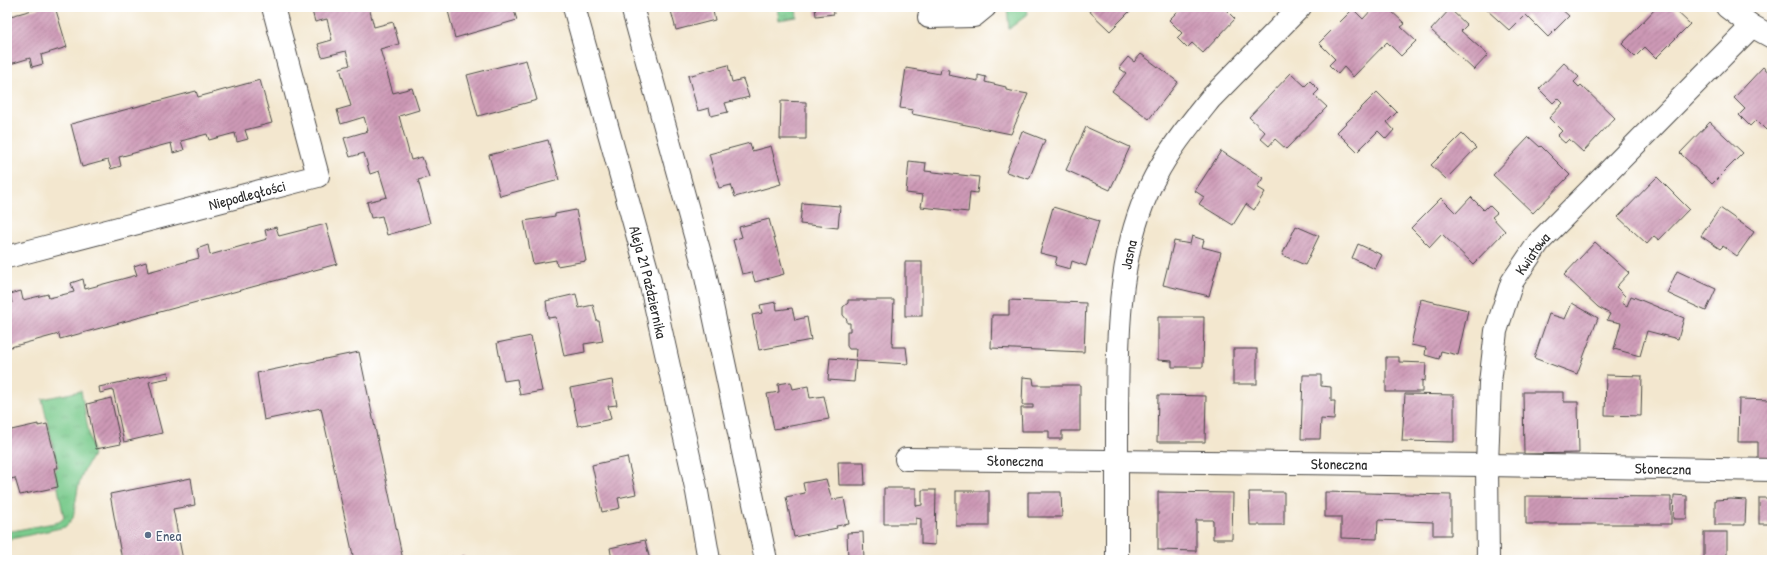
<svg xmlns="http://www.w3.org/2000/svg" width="1779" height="567" viewBox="0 0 1779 567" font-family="'Patrick Hand',sans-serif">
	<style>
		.grass { fill: url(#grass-tufts); stroke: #527b5c }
		.building { fill: url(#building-hatch) }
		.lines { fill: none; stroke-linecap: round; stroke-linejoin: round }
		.minor-casing { stroke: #494744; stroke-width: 24 }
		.minor { stroke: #fff; stroke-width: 22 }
		.service-dot { fill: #5c6f8a; stroke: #fff; stroke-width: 1.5 }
		.labels { text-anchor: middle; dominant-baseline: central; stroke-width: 3; stroke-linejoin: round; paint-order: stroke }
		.street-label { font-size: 15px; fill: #2b2b2b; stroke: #fff }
		.service-label { font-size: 15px; fill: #4e5e75; stroke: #fff; text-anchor: start }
	</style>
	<defs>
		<pattern id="grass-tufts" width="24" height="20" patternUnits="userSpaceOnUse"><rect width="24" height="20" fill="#7acb8d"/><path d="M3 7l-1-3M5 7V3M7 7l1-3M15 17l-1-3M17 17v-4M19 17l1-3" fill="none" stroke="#6aae7a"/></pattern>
		<pattern id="building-hatch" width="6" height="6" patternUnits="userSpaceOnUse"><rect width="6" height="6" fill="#cd99b6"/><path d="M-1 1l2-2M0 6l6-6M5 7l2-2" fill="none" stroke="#a77d94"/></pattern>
	</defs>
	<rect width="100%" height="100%" fill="#fff"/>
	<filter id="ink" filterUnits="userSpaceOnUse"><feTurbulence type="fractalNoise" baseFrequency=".025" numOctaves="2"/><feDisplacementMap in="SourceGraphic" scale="8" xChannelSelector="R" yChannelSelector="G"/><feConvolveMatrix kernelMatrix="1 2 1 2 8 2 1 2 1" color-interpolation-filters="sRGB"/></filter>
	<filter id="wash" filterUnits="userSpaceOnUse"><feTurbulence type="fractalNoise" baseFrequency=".012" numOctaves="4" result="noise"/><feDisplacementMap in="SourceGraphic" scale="16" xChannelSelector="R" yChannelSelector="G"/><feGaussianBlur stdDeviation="0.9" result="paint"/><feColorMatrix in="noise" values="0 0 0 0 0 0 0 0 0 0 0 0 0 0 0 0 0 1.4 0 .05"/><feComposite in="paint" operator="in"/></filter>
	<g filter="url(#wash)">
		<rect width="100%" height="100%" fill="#f3e7cf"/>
		<g class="grass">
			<polygon points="777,7 796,7 797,17 779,20"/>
			<polygon points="1007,7 1027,7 1028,14 1009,29"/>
			<polygon points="81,391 93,455 83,472 78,488 73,518 65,527 7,540 7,532 59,522 64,518 54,468 58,467 42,399"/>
		</g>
		<g id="blocks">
			<g class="building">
				<polygon points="43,7 55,7 67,47 41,55 43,64 32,67 30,58 7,65 7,17"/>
				<polygon points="311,7 369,7 374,27 393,22 399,44 380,49 393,93 412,88 419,110 399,116 411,160 422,157 429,177 418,180 430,223 387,235 382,216 371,218 367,202 387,197 379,171 370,174 364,153 350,157 344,138 368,131 364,117 341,124 337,110 351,106 340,68 350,65 346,51 322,57 318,44 332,40 327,19 315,22"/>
				<polygon points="447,7 513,7 517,20 455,38"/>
				<polygon points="670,7 712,7 715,20 676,30"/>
				<polygon points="815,7 833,7 834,14 816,16"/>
				<polygon points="1085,7 1134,7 1110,31"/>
				<polygon points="1182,7 1223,7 1235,19 1203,53 1192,43 1187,48 1177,38 1182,33 1169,20"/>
				<polygon points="1374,7 1387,7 1405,24 1401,27 1416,41 1401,56 1387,42 1353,77 1344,67 1338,74 1329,65 1335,59 1319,43 1353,9 1363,19"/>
				<polygon points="1486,7 1559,7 1569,16 1548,37 1526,15 1510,31 1487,10"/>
				<polygon points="1657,7 1672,7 1690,24 1656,58 1645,47 1635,57 1622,44"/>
				<polygon points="1450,9 1467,25 1461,31 1488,55 1474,70 1431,30"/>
				<polygon points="1141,54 1178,82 1149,119 1112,91 1126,73 1119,68 1128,57 1134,62"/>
				<polygon points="526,60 537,100 478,116 467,75"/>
				<polygon points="1564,63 1579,77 1574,82 1579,87 1581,85 1615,118 1583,152 1569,139 1565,143 1557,136 1562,131 1549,118 1563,103 1558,98 1553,103 1539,89"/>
				<polygon points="728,65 732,82 743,79 749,97 725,103 728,112 711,116 709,108 698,111 688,76"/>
				<polygon points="1763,67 1772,75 1772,123 1766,130 1756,120 1750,126 1739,115 1745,109 1734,98"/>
				<polygon points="906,68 940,74 941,69 949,70 948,75 978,81 978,75 986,77 985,82 1006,87 1006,90 1028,94 1011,134 912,114 913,110 900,108"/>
				<polygon points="1291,73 1305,86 1310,81 1319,90 1314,95 1327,107 1286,149 1275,139 1269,146 1260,138 1265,132 1249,117"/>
				<polygon points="260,80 272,123 245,130 248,139 237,142 235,133 209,140 207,134 181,141 184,150 173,153 171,143 119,157 121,166 111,169 108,160 82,167 71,124 196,91 198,97"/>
				<polygon points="1377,92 1397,112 1387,122 1394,130 1386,139 1378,131 1357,152 1337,132"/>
				<polygon points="781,101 806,102 806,139 780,139"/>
				<polygon points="1710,122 1743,153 1712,184 1680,153"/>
				<polygon points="1086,127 1130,147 1110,190 1066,170"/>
				<polygon points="1022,131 1045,140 1029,179 1006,172"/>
				<polygon points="1462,134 1476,148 1446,179 1431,165"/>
				<polygon points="1529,137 1540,147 1541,146 1570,175 1533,213 1493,175"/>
				<polygon points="548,140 559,180 500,196 489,155"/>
				<polygon points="750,143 752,151 771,146 781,184 735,197 731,185 719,188 709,154"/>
				<polygon points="1221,151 1263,178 1257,187 1265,192 1254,210 1246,204 1233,225 1199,204 1204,197 1195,191"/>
				<polygon points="909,161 926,163 925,171 979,177 977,193 970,192 968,212 921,207 923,195 906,193"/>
				<polygon points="1772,161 1772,169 1768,165"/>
				<polygon points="1657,177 1689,209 1659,240 1654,236 1647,244 1618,217"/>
				<polygon points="1471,197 1484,210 1489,205 1497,213 1492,217 1505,231 1473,264 1442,234 1430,247 1411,228 1441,198 1456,213"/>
				<polygon points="802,203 840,206 838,228 800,224"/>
				<polygon points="1053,207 1099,221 1086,266 1072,261 1070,269 1055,265 1057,257 1040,253"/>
				<polygon points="1720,208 1754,232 1737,256 1723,246 1720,249 1701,236"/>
				<polygon points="576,210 586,261 557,266 556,260 533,264 524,221 555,216 555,214"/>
				<polygon points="769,219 784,274 755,282 752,272 742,274 733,240 742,237 739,227"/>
				<polygon points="326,224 337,264 60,339 59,334 7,348 7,304 12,303 10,294 21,291 23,300 48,294 49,298 74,292 71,283 83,279 85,289 137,275 134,266 146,262 148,272 199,258 197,249 208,245 210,255 267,239 265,230 276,227 279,236"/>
				<polygon points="1296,226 1319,236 1305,265 1282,255"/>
				<polygon points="1192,236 1204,240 1202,247 1221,252 1209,296 1163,285 1174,241 1190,244"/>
				<polygon points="1595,242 1629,273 1616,287 1625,296 1622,303 1627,306 1631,296 1684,318 1678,339 1647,331 1640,356 1614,349 1621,323 1607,320 1610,314 1598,307 1564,275"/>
				<polygon points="1358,244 1382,255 1375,269 1352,258"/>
				<rect x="905" y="262" width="17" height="54"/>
				<polygon points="1677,271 1716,289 1706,311 1667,293"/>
				<polygon points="576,294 579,308 593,305 597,321 599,321 603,341 584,344 585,352 564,356 556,317 548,318 546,301"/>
				<polygon points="1421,299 1468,310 1458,355 1441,351 1439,359 1425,355 1426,348 1411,345"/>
				<polygon points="848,300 894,300 892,347 906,347 908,364 856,361 857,349 849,349 847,346 847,331 850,331 850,323 847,323 847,320 843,315 843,307 848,303"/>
				<polygon points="1009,300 1086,303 1084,352 991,348 992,315 1009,315"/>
				<polygon points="776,302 777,310 792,308 795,320 807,317 811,340 759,350 752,315 762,313 760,305"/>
				<polygon points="1572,303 1598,318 1577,374 1534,358 1549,314 1565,319"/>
				<polygon points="1158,317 1204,317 1203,367 1172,367 1172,361 1158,360"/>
				<polygon points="531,336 542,391 520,395 517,379 504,381 497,343"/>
				<rect x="1233" y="349" width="24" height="35"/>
				<polygon points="359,352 403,560 354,560 321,408 264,420 257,373"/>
				<polygon points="1386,357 1399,357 1399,362 1426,363 1425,381 1422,380 1422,392 1386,392"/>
				<polygon points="830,358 856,360 854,382 828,380"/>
				<polygon points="168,372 169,378 149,382 162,433 124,442 113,390 100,393 99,387"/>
				<polygon points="1303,375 1321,375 1321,386 1331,387 1331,401 1335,401 1334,420 1321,419 1320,439 1301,439"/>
				<polygon points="1606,375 1642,376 1641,416 1605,415"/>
				<polygon points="1023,377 1033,378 1034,385 1080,385 1080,431 1062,431 1062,439 1049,439 1049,431 1022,431 1021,408 1033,408 1033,405 1022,405"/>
				<polygon points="612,380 617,405 608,406 611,419 578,426 570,388"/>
				<polygon points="791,382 793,389 808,386 810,398 824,396 829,419 774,429 767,394 779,392 778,384"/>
				<polygon points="1523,392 1564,392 1564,402 1578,402 1579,453 1524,454"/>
				<polygon points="1405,394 1454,395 1454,442 1402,441"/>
				<polygon points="1158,395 1206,396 1205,442 1157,442"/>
				<polygon points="111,398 121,444 96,449 87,404"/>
				<polygon points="1739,399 1772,400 1772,460 1758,459 1758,442 1738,442"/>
				<polygon points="38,424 38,426 47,424 58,468 54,468 58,487 20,495 15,478 7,480 7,431"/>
				<polygon points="627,457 636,494 618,498 620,508 602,512 592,465"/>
				<polygon points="838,462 864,462 865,485 839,485"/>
				<polygon points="191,478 195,505 173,509 183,560 122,560 110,494"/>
				<polygon points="826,479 832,500 844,498 849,524 836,526 837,528 794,537 786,497 805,493 803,483"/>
				<polygon points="884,488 916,488 916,506 922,505 922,490 936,490 935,545 921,544 921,519 916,518 916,524 884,524"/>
				<rect x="956" y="491" width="33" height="35"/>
				<polygon points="1028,492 1061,492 1062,517 1028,517"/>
				<polygon points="1158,492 1233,493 1232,539 1213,539 1213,520 1196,520 1196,551 1158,550"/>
				<polygon points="1249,492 1284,492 1284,525 1250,525"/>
				<polygon points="1325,492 1451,495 1451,535 1433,535 1433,522 1378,520 1377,539 1341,538 1341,517 1325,517"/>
				<polygon points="1674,495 1687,496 1687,519 1673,519"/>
				<polygon points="1526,496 1671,497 1671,524 1526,524"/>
				<rect x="1759" y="498" width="13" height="26"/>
				<polygon points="1731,499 1746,500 1745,525 1715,525 1715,500"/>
				<polygon points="863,532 864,560 848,560 847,533"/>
				<rect x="1704" y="532" width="23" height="28"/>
				<polygon points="645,540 650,560 612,560 610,548"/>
				<polygon points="464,556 465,560 448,560 448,559"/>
			</g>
		</g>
	</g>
	<g filter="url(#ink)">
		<use href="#blocks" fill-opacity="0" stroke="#494744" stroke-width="1"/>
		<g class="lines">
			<g class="minor-casing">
				<g id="minor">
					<path id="s1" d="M574,7L649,277L697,492L709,560"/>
					<polyline points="632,7 704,268 766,560"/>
					<polyline points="1727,7 1752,26 1772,37"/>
					<polyline points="929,17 974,16 985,7"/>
					<path id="s2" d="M7,257L318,176L273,7"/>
					<path id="s3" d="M906,459L1487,465L1772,470"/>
					<path id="s4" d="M1117,560C1117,510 1117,461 1117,411C1118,333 1117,248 1155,177C1170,148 1191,123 1211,98L1300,7"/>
					<path id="s5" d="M1488,560L1487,465L1490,383L1496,331L1512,282L1539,242L1752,26"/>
				</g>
			</g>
			<use href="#minor" class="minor"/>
		</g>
	</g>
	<circle class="service-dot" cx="148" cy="535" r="4"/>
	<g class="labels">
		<g class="street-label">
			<text stroke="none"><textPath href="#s2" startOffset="248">Niepodległości</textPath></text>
			<text stroke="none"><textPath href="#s5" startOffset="316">Kwiatowa</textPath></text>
			<text stroke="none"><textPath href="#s4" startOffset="306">Jasna</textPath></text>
			<text stroke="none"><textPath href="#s1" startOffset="285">Aleja 21 Października</textPath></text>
			<text stroke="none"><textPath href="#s3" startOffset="109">Słoneczna</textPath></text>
			<text stroke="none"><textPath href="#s3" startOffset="433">Słoneczna</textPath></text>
			<text stroke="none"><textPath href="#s3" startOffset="757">Słoneczna</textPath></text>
		</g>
		<g class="service-label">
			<text x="156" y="535">Enea</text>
		</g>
	</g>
	<rect width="1779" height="567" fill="none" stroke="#fff" stroke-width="24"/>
</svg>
